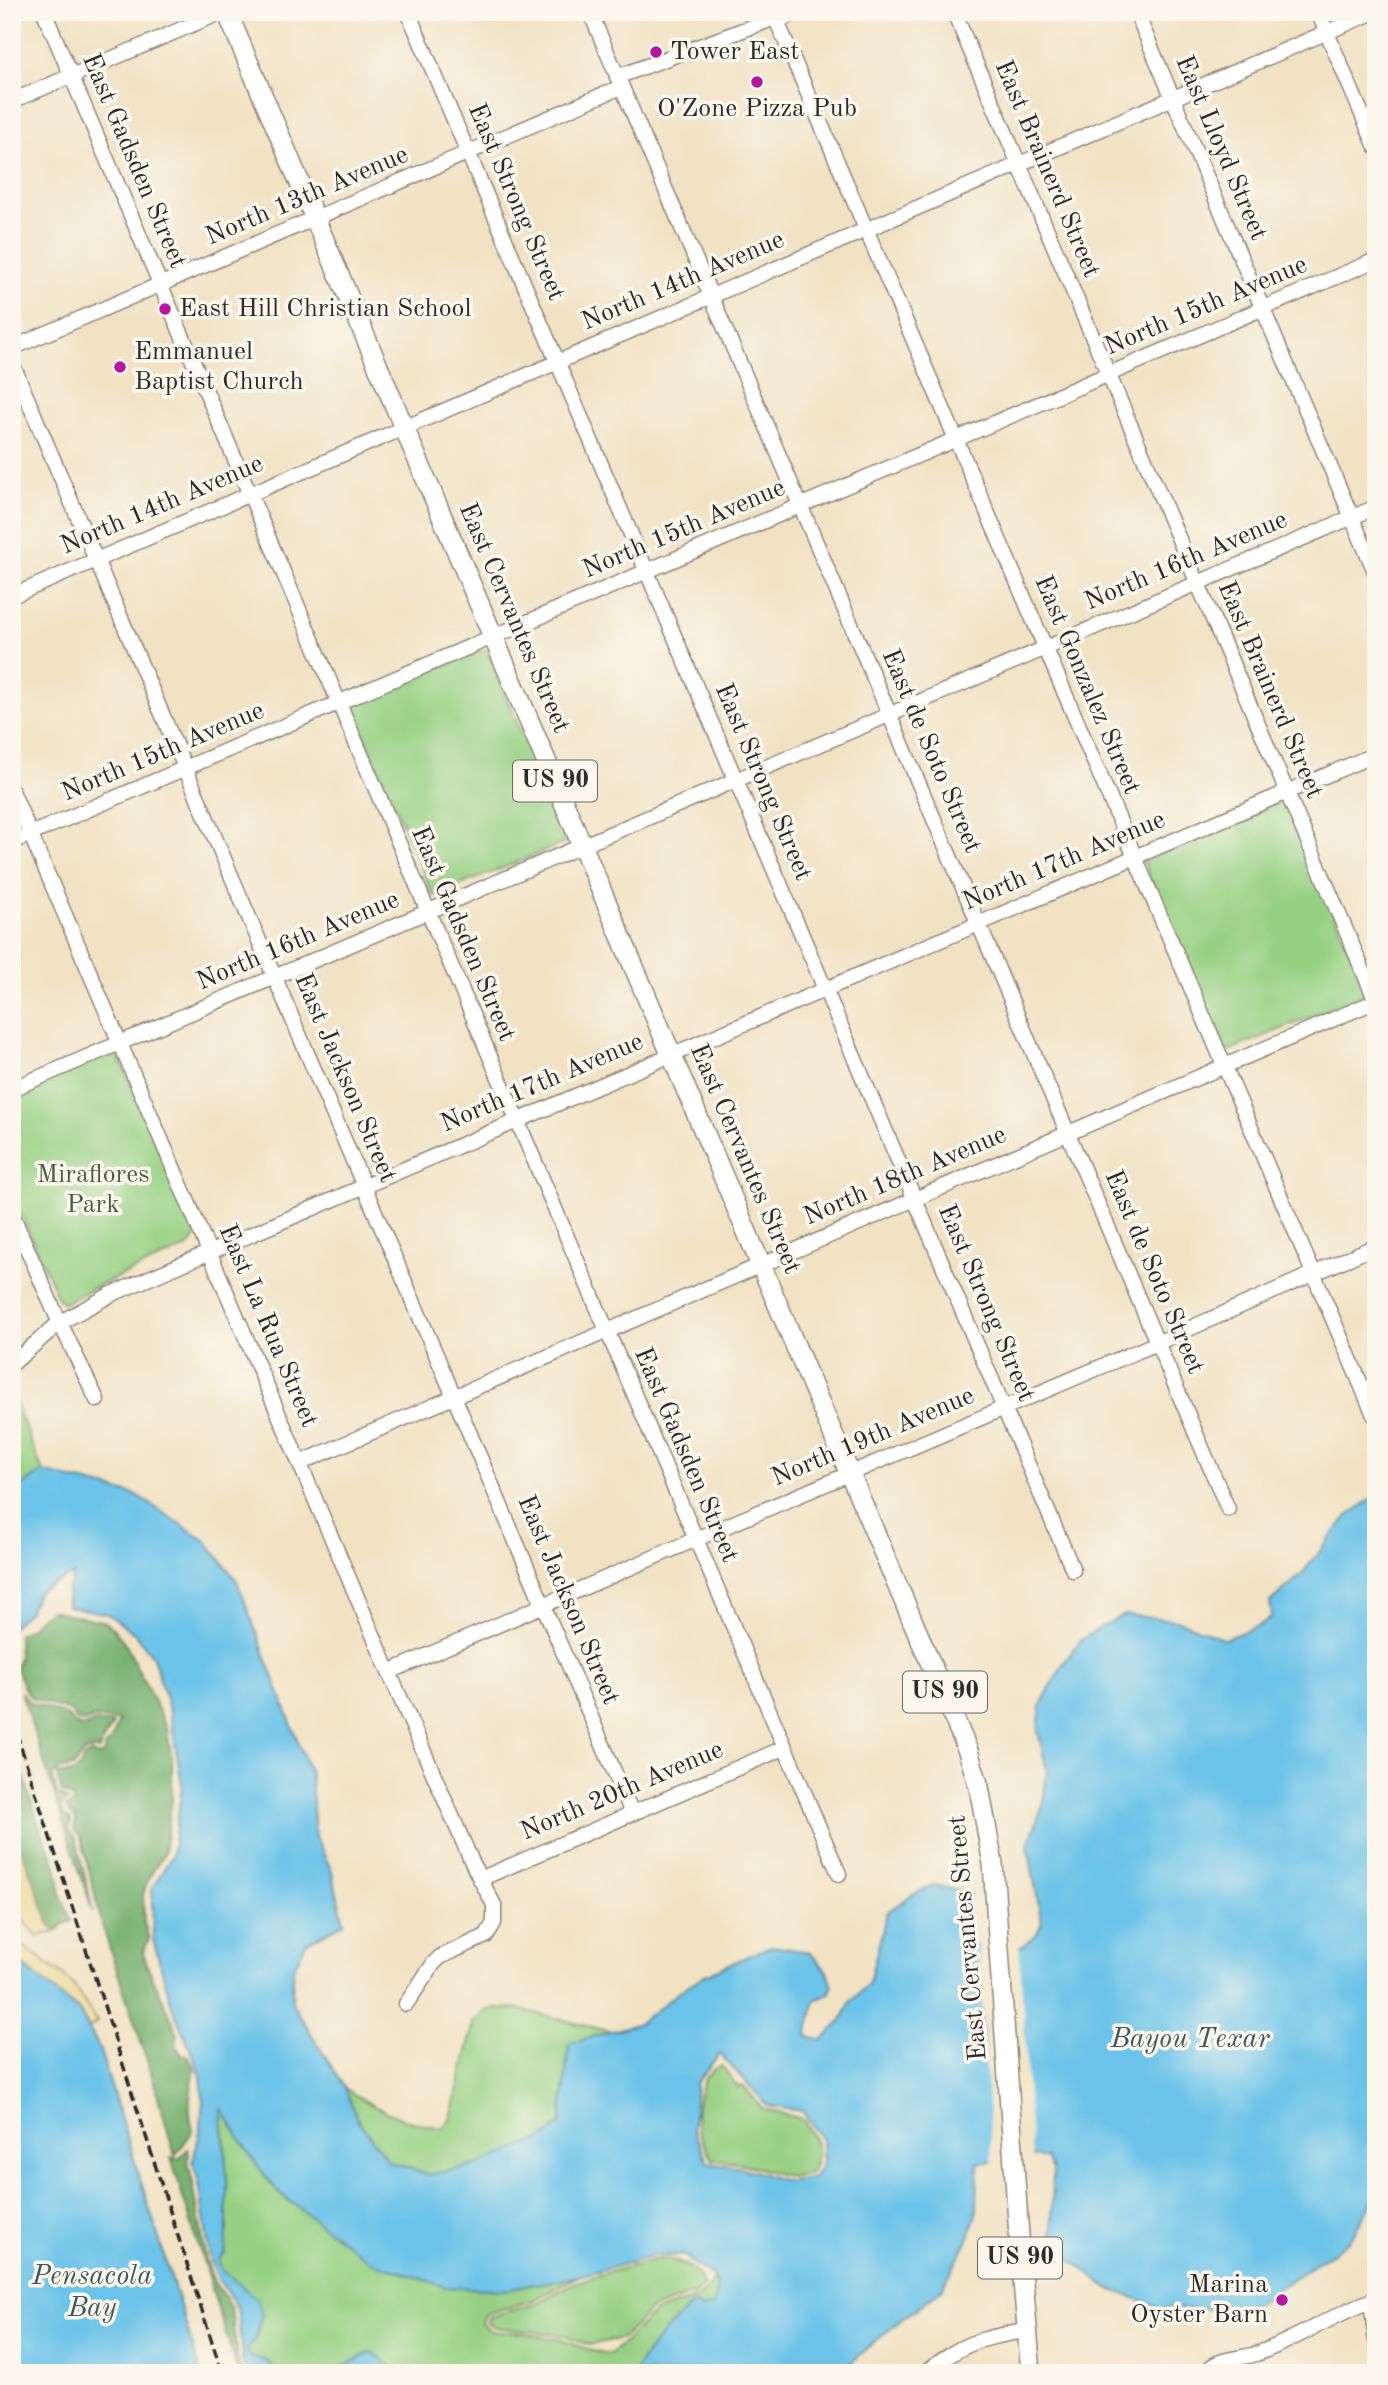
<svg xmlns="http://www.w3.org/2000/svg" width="1388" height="2385" viewBox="0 0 1388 2385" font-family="'Old Standard TT',serif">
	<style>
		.green { fill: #96d083; stroke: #607e57; stroke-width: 2 }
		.forest { fill: #78b271; stroke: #526e4e; stroke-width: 2 }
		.sand { fill: #eeda9e; stroke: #8c8264; stroke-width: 2 }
		.water { fill: #6cc3e9; stroke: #4c778a; stroke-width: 2; fill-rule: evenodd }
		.pier { fill: #f1e2c4 }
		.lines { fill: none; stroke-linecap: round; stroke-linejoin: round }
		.minor-casing { stroke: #8e8678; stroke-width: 17 }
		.major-casing { stroke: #8e8678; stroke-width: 22 }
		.minor { stroke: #fff; stroke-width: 14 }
		.major { stroke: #fff; stroke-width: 19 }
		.rail { stroke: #2b2b2b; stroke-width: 3.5; stroke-dasharray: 10 5; stroke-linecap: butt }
		.poi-dot { fill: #b5179e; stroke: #fbf7ec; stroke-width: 2.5 }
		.labels { text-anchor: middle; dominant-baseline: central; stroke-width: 7; stroke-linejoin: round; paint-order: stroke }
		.shield { fill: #fbf7ec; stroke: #696865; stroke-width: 2 }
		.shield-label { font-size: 24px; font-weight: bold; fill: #2b2b2b }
		.poi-label { font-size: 26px; fill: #2b2b2b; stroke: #fbf7ec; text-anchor: start }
		.street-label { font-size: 26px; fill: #2b2b2b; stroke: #fbf7ec }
		.park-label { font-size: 26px; fill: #4b5d45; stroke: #fbf7ec }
		.water-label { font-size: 28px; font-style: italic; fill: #3e5964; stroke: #fbf7ec }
	</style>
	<rect width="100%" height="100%" fill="#fbf7ec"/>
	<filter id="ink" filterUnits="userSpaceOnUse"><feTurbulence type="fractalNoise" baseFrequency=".0143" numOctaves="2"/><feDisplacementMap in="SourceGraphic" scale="14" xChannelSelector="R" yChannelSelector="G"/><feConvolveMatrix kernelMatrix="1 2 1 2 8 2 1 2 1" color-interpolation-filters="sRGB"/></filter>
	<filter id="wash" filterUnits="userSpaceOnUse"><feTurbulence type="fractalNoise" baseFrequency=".00686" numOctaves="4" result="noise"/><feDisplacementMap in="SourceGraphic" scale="28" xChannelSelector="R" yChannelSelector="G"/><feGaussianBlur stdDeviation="1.57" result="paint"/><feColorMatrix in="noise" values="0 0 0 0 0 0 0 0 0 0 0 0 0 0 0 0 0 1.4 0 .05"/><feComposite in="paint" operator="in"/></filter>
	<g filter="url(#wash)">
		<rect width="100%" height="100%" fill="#f1e2c4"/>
		<g class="green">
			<polygon points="486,649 567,842 433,896 351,703"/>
			<polygon points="1285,799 1368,993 1226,1052 1142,859"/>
			<polygon points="116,1050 196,1236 190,1246 95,1287 64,1303 59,1300 12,1194 12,1094"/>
			<polygon points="12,1394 43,1472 12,1492"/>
			<path d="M515,2008L612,2032L569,2044L561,2123L541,2140L476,2165L430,2175L389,2162L357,2119L345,2088C375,2109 406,2124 443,2128L451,2118L474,2023L487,2010Z"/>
			<path d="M722,2066L738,2087L743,2086L763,2109L803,2119C815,2139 824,2151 810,2173L790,2177L744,2164L712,2159C707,2150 700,2138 698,2128C694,2108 699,2071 722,2066Z"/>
			<path d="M220,2105L252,2158L278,2193L312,2217L505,2290L578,2276L533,2300L485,2314L482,2324L491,2331L520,2333L561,2340L592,2351L610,2354L624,2343L655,2312L698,2298L715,2279L717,2289L713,2306L702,2309L693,2304C671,2324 648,2346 635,2373H398L372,2352L330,2373H281L266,2361L248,2355L247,2349L256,2339L218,2263L227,2236L225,2141Z"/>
			<path d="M669,2259C688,2267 695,2265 703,2285L695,2294L651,2309L623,2338L589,2345L562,2335L495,2327L488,2323L489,2317L535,2304L574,2283L602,2274L654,2260Z"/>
		</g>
		<g class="forest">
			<path d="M51,1610L105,1622L114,1629L127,1647L167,1728L172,1764V1799L164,1854L149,1877L143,1895L144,1923L149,1939L143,1952L148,1967L173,2022L177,2034L176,2045L182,2055H187L195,2069C190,2091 187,2109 193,2131L175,2156L151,2072L102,1925L81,1837L74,1831L76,1818L68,1812L66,1807L75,1803L71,1797L62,1793L57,1774C69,1775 81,1772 83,1759L90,1753L99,1756L104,1754L105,1746L111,1741L119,1721L94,1718L85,1722L76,1720L70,1711L31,1698L24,1688L16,1668L19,1656L18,1635L31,1627L43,1615Z"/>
			<path d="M21,1692L29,1702L66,1715L74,1724L83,1727L95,1722L113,1724C109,1733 100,1741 99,1751C82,1746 82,1758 73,1767L58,1770L52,1776L57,1794L68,1801L64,1802L61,1809L65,1816L71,1820L69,1830L76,1839L93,1912Z"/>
			<polygon points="12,1740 40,1828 55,1862 62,1898 71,1921 64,1924 56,1932 50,1925 21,1848 13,1811"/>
			<polygon points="188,2149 189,2155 188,2163 193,2184 206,2260 214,2282 231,2307 237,2359 242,2373 238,2373 171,2158 179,2159"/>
		</g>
		<g class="sand">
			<polygon points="12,1799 21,1848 50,1925 56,1932 38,1936 12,1909"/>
			<polygon points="12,1938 63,1975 74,1986 97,2022 89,2028 79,2011 12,1957"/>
		</g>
		<g class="water">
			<path d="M43,1472L136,1495L206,1541L237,1581L311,1776L315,1837L331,1869L344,1923L306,1943L293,1970L292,2003L345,2088L357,2119L389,2162L430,2175L476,2165L541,2140L561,2123L569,2044L639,2023L683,1989L705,1975L771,1946L809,1952L827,1971L832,1987L829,1994L815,2000L807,2036L822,2040L841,2022L850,2003L869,1983L887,1912L914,1894L935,1885L960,1891L957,1935L966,1946H1022L1036,1935L1042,1923L1028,1846L1043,1804L1047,1770L1038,1732L1041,1705L1062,1665L1081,1640L1104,1625L1125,1615L1176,1620L1225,1639L1260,1625L1272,1616L1270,1602L1301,1575L1348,1516L1376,1496V2196L1349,2241L1283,2285L1261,2302L1239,2310L1160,2308L1108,2288L1052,2245L1053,2169L1046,2158L1030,2156L978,2163L977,2210L969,2237L942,2289L898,2322L839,2373H635C648,2346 671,2324 693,2304L702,2309L713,2306L717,2289L715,2279L683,2255L654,2256L578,2276L505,2290L446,2287L371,2262L279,2193L252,2158L221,2107L227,2179V2236L225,2253L219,2259L221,2269L256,2298L262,2314L256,2339L248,2349V2355L266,2361L281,2373H247L242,2359L238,2313L236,2305L219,2280L210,2258L199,2182L193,2162L201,2126L203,2099L201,2075L172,2006L153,1939L152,1888L172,1856L182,1785L170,1712L153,1657L135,1634L108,1614L67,1606L68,1589L74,1574L38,1591L29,1611L12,1627V1492ZM720,2054L768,2106L803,2111L822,2140L823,2162L814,2177L789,2182L742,2168L708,2163L693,2129L696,2083Z"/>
			<polygon points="12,1956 79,2011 98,2045 201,2373 12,2373"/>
			<polygon points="372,2352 398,2373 330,2373"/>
		</g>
		<polygon class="pier" points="978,1943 1019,1943 1032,2159 992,2164"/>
	</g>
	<g filter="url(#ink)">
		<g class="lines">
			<g class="minor-casing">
				<g id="minor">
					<polyline points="44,12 839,1874"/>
					<polyline points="408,12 1073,1570"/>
					<polyline points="590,12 1228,1509"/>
					<polyline points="773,12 1374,1415"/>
					<polyline points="954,12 1376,1001"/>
					<polyline points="1136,12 1376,574"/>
					<polyline points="1318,12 1376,147"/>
					<polyline points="777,21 798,12"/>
					<polyline points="617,77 775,18"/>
					<polyline points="12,101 222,12"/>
					<polyline points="12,348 621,87"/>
					<polyline points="12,363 632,1813"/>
					<polyline points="12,596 1374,12"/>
					<polyline points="12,791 389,1672 475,1869 494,1905 494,1923 486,1936 440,1957 434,1963 406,2004"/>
					<polyline points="12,842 1376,260"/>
					<polyline points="12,1089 1376,507"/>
					<polyline points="12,1214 53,1308 97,1400"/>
					<polyline points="12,1364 59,1323 112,1294 1376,754"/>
					<polyline points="300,1463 1376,1001"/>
					<polyline points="389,1672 717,1530 1157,1343 1376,1246"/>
					<polyline points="480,1879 784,1748"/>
					<polyline points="1371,2301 1376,2341"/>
					<path d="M925,2373C962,2343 980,2338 1026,2331"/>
					<path d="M1206,2373C1214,2358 1240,2359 1256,2354C1297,2340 1334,2313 1376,2299"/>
				</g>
			</g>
			<g class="major-casing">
				<polyline id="major" points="227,12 968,1751 979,1787 993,1864 1019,2236 1031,2373"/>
			</g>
			<use href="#minor" class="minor"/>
			<use href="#major" class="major"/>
			<polyline class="rail" points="12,1719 222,2373"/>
		</g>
	</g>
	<g class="poi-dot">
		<circle cx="656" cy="52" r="7"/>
		<circle cx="757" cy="82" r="7"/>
		<circle cx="165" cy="309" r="7"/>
		<circle cx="120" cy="367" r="7"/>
		<circle cx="1282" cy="2300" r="7"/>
	</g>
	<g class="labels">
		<g class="shield">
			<rect x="513" y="760.5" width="84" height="41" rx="5"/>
			<rect x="903" y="1671.5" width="84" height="41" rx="5"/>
			<rect x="978" y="2237.5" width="84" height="41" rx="5"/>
		</g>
		<g class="shield-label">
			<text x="555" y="781">US 90</text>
			<text x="945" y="1692">US 90</text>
			<text x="1020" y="2258">US 90</text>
		</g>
		<g class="poi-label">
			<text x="670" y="52">Tower East</text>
			<text x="757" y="109" text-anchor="middle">O'Zone Pizza Pub</text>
			<text x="179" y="309">East Hill Christian School</text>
			<text x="134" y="352">Emmanuel<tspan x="134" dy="30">Baptist Church</tspan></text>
			<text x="1268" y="2285" text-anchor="end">Marina<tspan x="1268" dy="30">Oyster Barn</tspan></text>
		</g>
		<g class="street-label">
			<text transform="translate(1221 148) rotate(67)">East Lloyd Street</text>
			<text transform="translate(134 161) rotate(67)">East Gadsden Street</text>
			<text transform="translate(1047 169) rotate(67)">East Brainerd Street</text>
			<text transform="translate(307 196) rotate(-23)">North 13th Avenue</text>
			<text transform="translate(516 202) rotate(67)">East Strong Street</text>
			<text transform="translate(683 281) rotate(-23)">North 14th Avenue</text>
			<text transform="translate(1206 306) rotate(-23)">North 15th Avenue</text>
			<text transform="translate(162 505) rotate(-23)">North 14th Avenue</text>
			<text transform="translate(684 529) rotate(-23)">North 15th Avenue</text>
			<text transform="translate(1186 561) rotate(-23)">North 16th Avenue</text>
			<text transform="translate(514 618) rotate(67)">East Cervantes Street</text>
			<text transform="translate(1087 685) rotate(67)">East Gonzalez Street</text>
			<text transform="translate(1270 690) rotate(67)">East Brainerd Street</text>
			<text transform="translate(931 751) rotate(67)">East de Soto Street</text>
			<text transform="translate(163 752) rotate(-23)">North 15th Avenue</text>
			<text transform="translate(763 782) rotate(67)">East Strong Street</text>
			<text transform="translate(1064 861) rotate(-23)">North 17th Avenue</text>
			<text transform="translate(463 934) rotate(67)">East Gadsden Street</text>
			<text transform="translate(298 941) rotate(-23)">North 16th Avenue</text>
			<text transform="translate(345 1078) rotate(67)">East Jackson Street</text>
			<text transform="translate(542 1083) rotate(-23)">North 17th Avenue</text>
			<text transform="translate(745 1159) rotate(67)">East Cervantes Street</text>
			<text transform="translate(905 1176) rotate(-23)">North 18th Avenue</text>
			<text transform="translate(1154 1272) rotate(67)">East de Soto Street</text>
			<text transform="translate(986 1303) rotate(67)">East Strong Street</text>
			<text transform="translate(268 1326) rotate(67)">East La Rua Street</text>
			<text transform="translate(873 1437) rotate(-23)">North 19th Avenue</text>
			<text transform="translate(686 1455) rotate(67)">East Gadsden Street</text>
			<text transform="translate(568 1600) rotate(67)">East Jackson Street</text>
			<text transform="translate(622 1791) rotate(-23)">North 20th Avenue</text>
			<text transform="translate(968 1938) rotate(-95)">East Cervantes Street</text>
		</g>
		<g class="park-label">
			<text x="93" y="1175">Miraflores<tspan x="93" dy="30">Park</tspan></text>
		</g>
		<g class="water-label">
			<text x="1190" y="2040">Bayou Texar</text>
			<text x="92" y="2277">Pensacola<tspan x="92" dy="32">Bay</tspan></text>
		</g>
	</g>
	<rect width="1388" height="2385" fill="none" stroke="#fbf7ec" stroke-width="42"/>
</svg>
